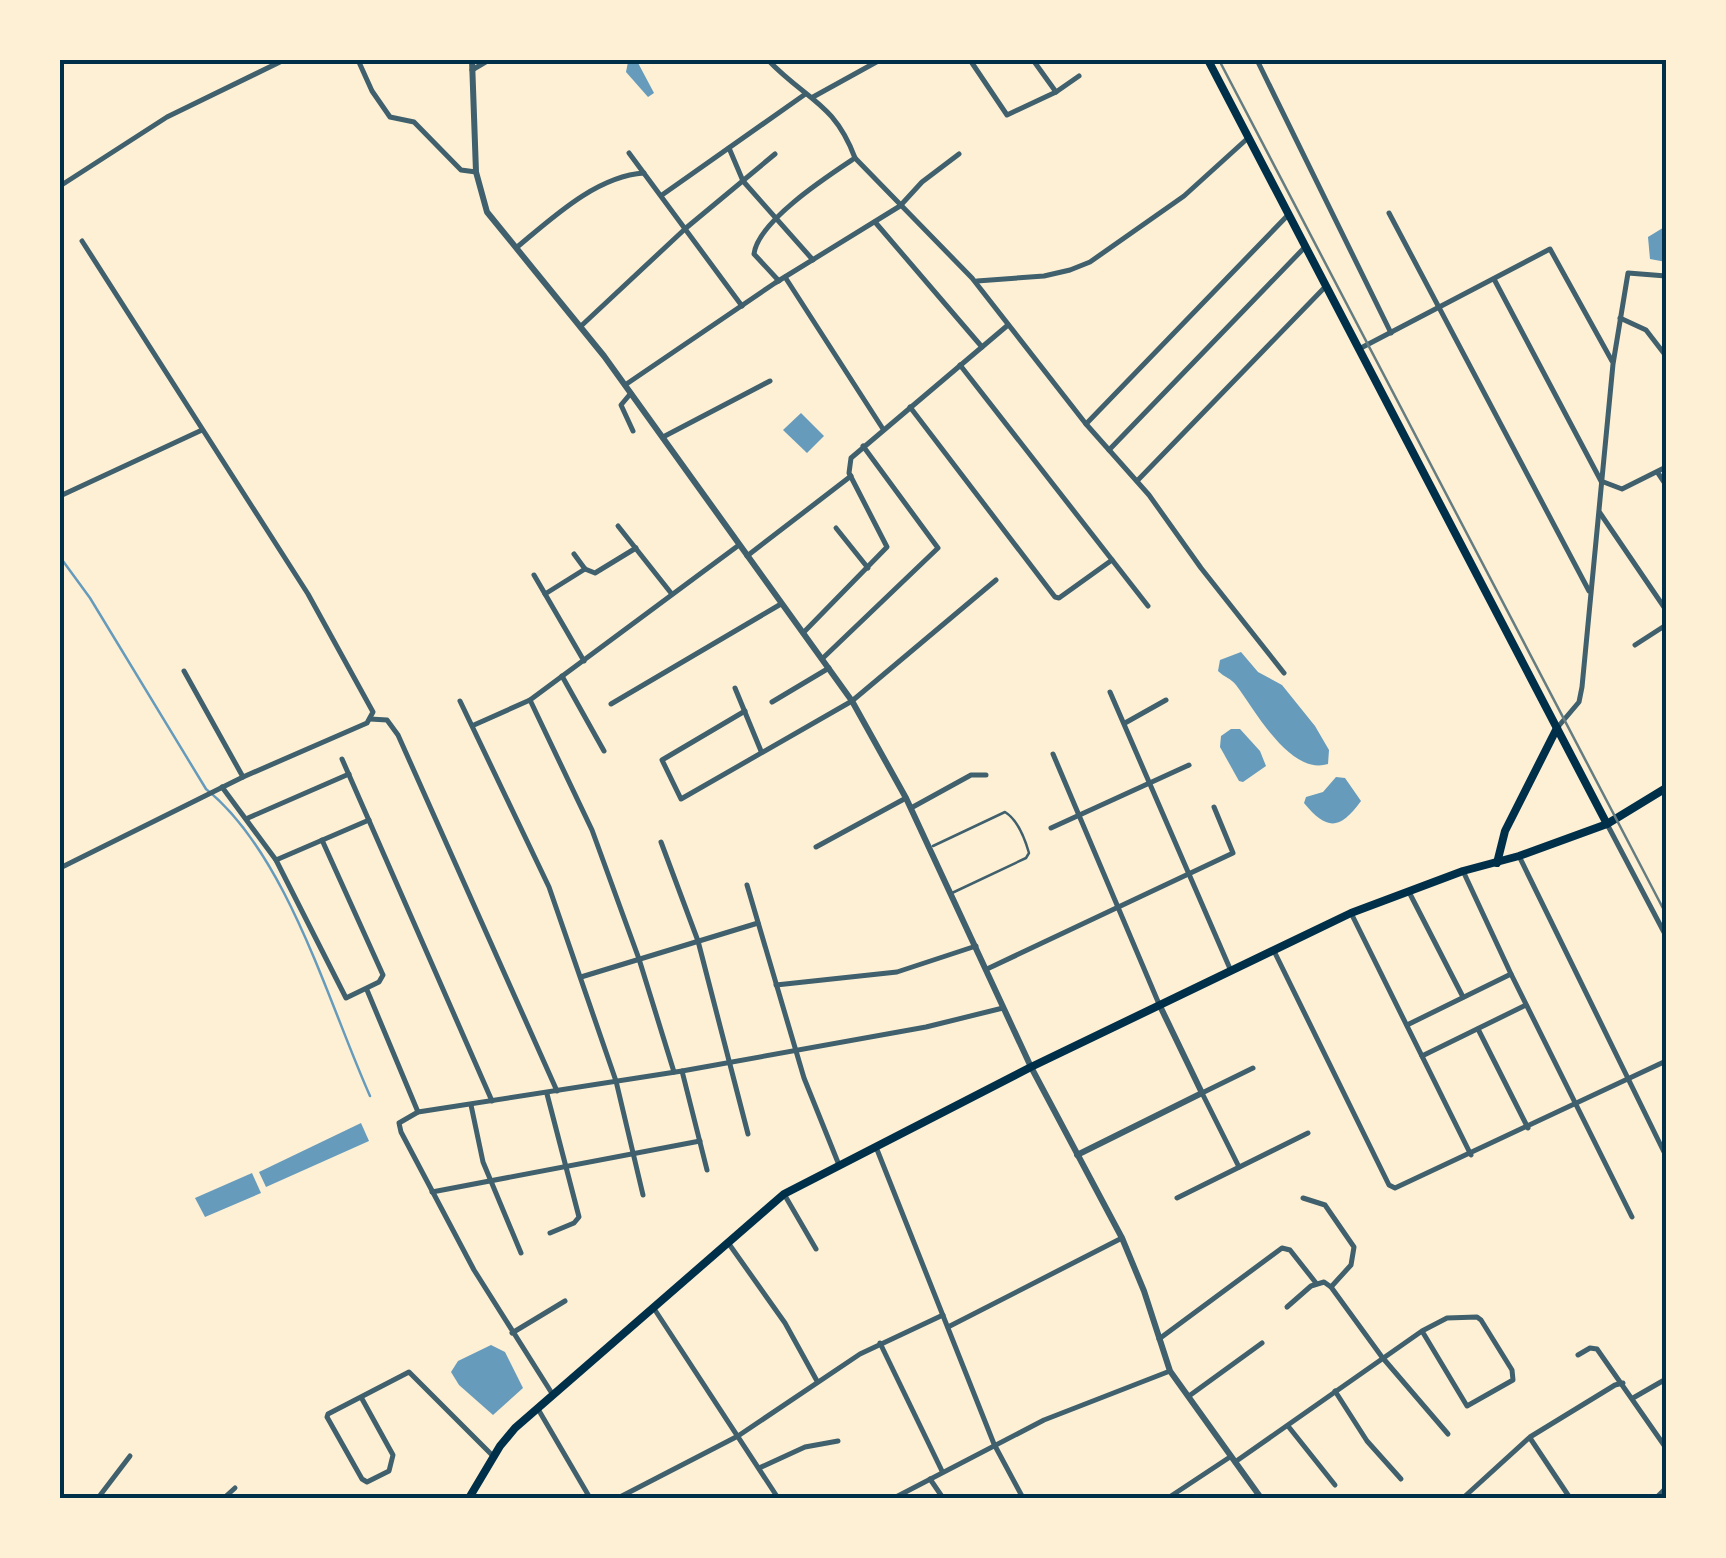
<svg xmlns="http://www.w3.org/2000/svg" width="1726" height="1558" viewBox="0 0 1726 1558" font-family="Overpass,sans-serif">
	<style>
		.water { fill: #669bbc }
		.lines { fill: none; stroke-linecap: round; stroke-linejoin: round }
		.stream { stroke: #669bbc; stroke-width: 2.5 }
		.service { stroke: #3f606c; stroke-width: 2.5 }
		.minor { stroke: #3f606c; stroke-width: 5 }
		.tertiary { stroke: #3f606c; stroke-width: 6 }
		.secondary { stroke: #003049; stroke-width: 8 }
		.rail { stroke: #657d81; stroke-width: 2.5 }
		.neatline { fill: none; stroke: #003049; stroke-width: 4 }
	</style>
	<rect width="100%" height="100%" fill="#fdf0d5"/>
	<g class="water">
		<polygon points="632,60 637,61 654,93 648,97 626,72 628,62"/>
		<polygon points="1666,226 1666,262 1650,259 1648,237"/>
		<polygon points="801,413 824,436 807,453 783,430"/>
		<path d="M1241,652L1258,672L1282,685L1315,726L1329,750L1328,764C1290,776 1255,710 1236,685C1232,679 1224,677 1218,671L1220,660Z"/>
		<polygon points="1231,729 1240,729 1260,751 1266,766 1243,782 1239,781 1220,747 1221,736"/>
		<path d="M1336,777L1345,778L1361,801C1340,830 1327,831 1304,803L1306,797L1323,792Z"/>
		<polygon points="361,1123 369,1141 266,1187 259,1172"/>
		<polygon points="252,1173 261,1193 205,1217 195,1198"/>
		<polygon points="491,1345 505,1352 523,1388 493,1415 459,1385 451,1372 458,1361"/>
	</g>
	<g class="lines">
		<path class="stream" d="M60,557L90,598L206,789C287,854 328,1002 370,1096"/>
		<path class="service" d="M933,846L1005,812C1018,820 1025,839 1029,853L1026,858L952,893"/>
		<g class="minor">
			<polyline points="358,60 372,91 390,117 414,122 461,170 476,172"/>
			<path d="M768,60C806,100 834,102 855,158L972,278L1086,424L1149,495L1201,568L1284,673"/>
			<polyline points="970,60 1007,115 1056,92 1079,76"/>
			<polyline points="1033,60 1056,92"/>
			<polyline points="1257,60 1391,333"/>
			<polyline points="472,70 489,60"/>
			<polyline points="813,97 880,60"/>
			<polyline points="729,148 743,181 813,260"/>
			<polyline points="629,153 742,306"/>
			<polyline points="60,186 167,117 284,60"/>
			<polyline points="662,195 804,95"/>
			<polyline points="1389,213 1589,591"/>
			<polyline points="875,222 982,347"/>
			<path d="M516,248C551,219 596,176 644,173"/>
			<polyline points="785,277 883,429"/>
			<polyline points="1494,279 1601,481 1622,489 1666,467"/>
			<path d="M779,281L754,254C758,221 828,176 855,158"/>
			<polyline points="977,281 1044,276 1070,270 1090,262 1184,196 1248,138"/>
			<polyline points="1620,318 1646,330 1666,356"/>
			<polyline points="580,327 686,228 775,154"/>
			<polyline points="1359,349 1550,249 1612,361"/>
			<polyline points="960,365 1148,606"/>
			<polyline points="625,385 775,283 900,206 922,182 959,154"/>
			<polyline points="631,393 621,405 633,431"/>
			<polyline points="910,407 1055,597 1059,598 1112,560"/>
			<polyline points="1086,424 1288,215"/>
			<polyline points="663,437 770,381"/>
			<polyline points="1109,450 1305,247"/>
			<polyline points="1658,473 1666,485"/>
			<polyline points="1137,481 1326,286"/>
			<polyline points="60,496 202,430"/>
			<polyline points="1600,513 1666,610"/>
			<polyline points="618,526 671,593"/>
			<polyline points="836,528 868,568"/>
			<polyline points="574,554 585,569 595,573 636,548"/>
			<polyline points="747,556 851,476"/>
			<polyline points="534,575 584,661"/>
			<polyline points="545,594 585,569"/>
			<polyline points="803,633 887,547 849,473 851,458 1008,325"/>
			<polyline points="1635,645 1666,625"/>
			<polyline points="823,658 938,548 863,446"/>
			<polyline points="184,671 243,777"/>
			<polyline points="562,676 604,751"/>
			<polyline points="735,688 761,751"/>
			<polyline points="1110,692 1231,971"/>
			<polyline points="530,700 592,830 639,959 674,1072"/>
			<polyline points="460,701 549,887 616,1081 643,1195"/>
			<polyline points="772,702 829,668"/>
			<polyline points="611,704 781,604"/>
			<polyline points="745,711 662,760 681,799 852,701 996,580"/>
			<polyline points="370,719 387,720 398,735 557,1091"/>
			<polyline points="1125,723 1166,700"/>
			<polyline points="474,725 530,700 739,545"/>
			<polyline points="1557,728 1579,702 1582,687 1613,364 1628,273 1666,276"/>
			<polyline points="1053,754 1159,1004"/>
			<polyline points="342,759 492,1101"/>
			<polyline points="222,787 276,860 346,998 379,982 383,975 322,840"/>
			<polyline points="911,808 971,775 986,775"/>
			<polyline points="248,818 349,774"/>
			<polyline points="1607,824 1666,936"/>
			<polyline points="1051,828 1189,765"/>
			<polyline points="661,842 698,941 748,1134"/>
			<polyline points="816,847 906,798"/>
			<polyline points="1519,856 1666,1156"/>
			<polyline points="276,860 369,820"/>
			<polyline points="60,868 243,777 367,723 373,712 308,594 82,241"/>
			<polyline points="1463,871 1511,974 1632,1217"/>
			<polyline points="747,885 804,1078 839,1165"/>
			<polyline points="1409,892 1463,997"/>
			<polyline points="1351,913 1471,1155"/>
			<polyline points="1274,951 1389,1185 1395,1188 1666,1061"/>
			<polyline points="987,969 1233,853 1214,807"/>
			<polyline points="581,977 758,923"/>
			<polyline points="776,985 897,972 976,946"/>
			<polyline points="367,990 418,1112"/>
			<polyline points="1407,1025 1511,974"/>
			<polyline points="1478,1029 1528,1128"/>
			<polyline points="1422,1056 1526,1005"/>
			<polyline points="682,1071 707,1170"/>
			<polyline points="547,1094 579,1217 574,1223 550,1233"/>
			<polyline points="471,1105 483,1162 521,1253"/>
			<polyline points="876,1147 994,1444 1023,1498"/>
			<polyline points="1239,1167 1202,1093 1253,1068"/>
			<polyline points="432,1192 700,1141"/>
			<polyline points="784,1194 816,1249"/>
			<polyline points="1177,1198 1308,1133"/>
			<polyline points="1303,1198 1325,1205 1354,1247 1351,1265 1331,1287"/>
			<polyline points="729,1244 785,1323 817,1381"/>
			<polyline points="653,1307 778,1498"/>
			<polyline points="1287,1307 1311,1286 1324,1282 1331,1287 1382,1357 1448,1434"/>
			<polyline points="948,1327 1122,1238"/>
			<polyline points="512,1333 565,1301"/>
			<polyline points="1159,1339 1282,1248 1290,1250 1316,1283"/>
			<polyline points="880,1343 942,1471"/>
			<polyline points="1578,1355 1590,1348 1597,1349 1666,1448"/>
			<polyline points="1335,1391 1367,1441 1401,1479"/>
			<polyline points="553,1395 474,1270 401,1132 399,1123 418,1112 682,1071 926,1027 1003,1008"/>
			<polyline points="1189,1396 1262,1343"/>
			<polyline points="361,1397 393,1455 389,1471 367,1482 362,1479 327,1417 328,1414 409,1372 493,1456"/>
			<polyline points="1633,1398 1666,1379"/>
			<polyline points="538,1409 590,1498"/>
			<polyline points="1288,1426 1335,1485"/>
			<polyline points="1530,1438 1570,1498"/>
			<polyline points="1235,1462 1422,1331 1447,1318 1477,1317 1481,1320 1512,1370 1513,1380 1467,1406 1422,1331"/>
			<polyline points="759,1468 805,1447 838,1441"/>
			<polyline points="930,1479 943,1498"/>
			<polyline points="98,1498 130,1456"/>
			<polyline points="224,1498 235,1488"/>
			<polyline points="618,1498 738,1436 860,1354 943,1315"/>
			<polyline points="894,1498 1044,1420 1170,1371"/>
			<polyline points="1168,1498 1230,1457"/>
			<polyline points="1463,1498 1530,1437 1615,1385 1623,1383"/>
			<polyline points="1656,1498 1666,1488"/>
		</g>
		<g class="tertiary">
			<polyline points="472,60 476,172 487,212 604,356 852,701 906,798 1031,1067 1122,1238 1144,1291 1170,1371 1261,1498"/>
			<polyline points="1077,1155 1202,1093 1160,1006"/>
		</g>
		<g class="secondary">
			<polyline points="1208,60 1607,824"/>
			<polyline points="1497,863 1505,831 1557,728"/>
			<polyline points="469,1498 500,1446 515,1428 784,1194 1031,1067 1351,913 1463,871 1519,856 1607,824 1666,788"/>
		</g>
		<polyline class="rail" points="1219,60 1666,914"/>
	</g>
	<rect width="1726" height="1558" fill="none" stroke="#fdf0d5" stroke-width="125"/>
	<rect x="62" y="62" width="1602" height="1434" class="neatline"/>
</svg>
